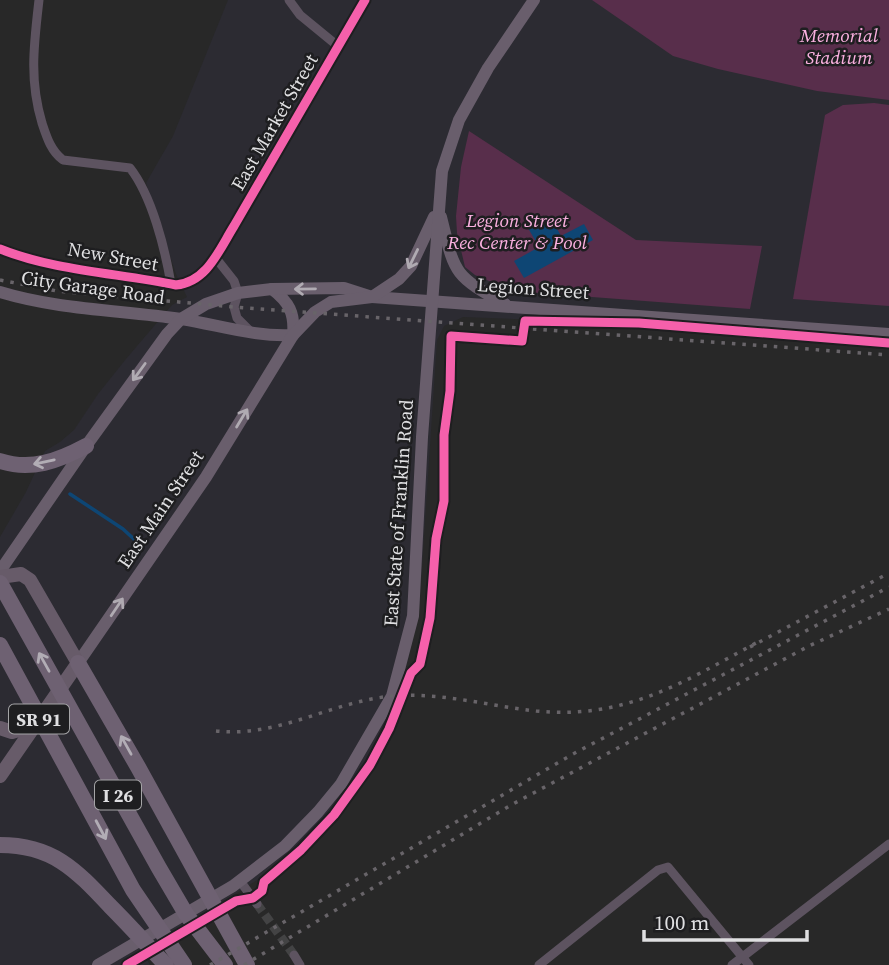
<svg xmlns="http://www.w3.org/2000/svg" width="889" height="965" viewBox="0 0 889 965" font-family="'Source Serif 4',serif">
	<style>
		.built { fill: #2c2b32 }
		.green { fill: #582e4b }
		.water { fill: #0e4674 }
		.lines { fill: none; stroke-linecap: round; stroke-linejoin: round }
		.stream { stroke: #0e4674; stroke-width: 3.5 }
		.street-tunnel { stroke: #434344; stroke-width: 9; stroke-dasharray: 9 4.5; stroke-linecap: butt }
		.street { stroke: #5d5360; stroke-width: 9 }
		.secondary { stroke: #695e6c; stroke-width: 12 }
		.primary { stroke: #675b69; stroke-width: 14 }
		.highway { stroke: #6e6172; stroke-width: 16 }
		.rail { stroke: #686469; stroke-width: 3.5; stroke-dasharray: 3.5 7; stroke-linecap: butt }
		.cycleway-casing { stroke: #1e1e20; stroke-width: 13 }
		.cycleway { stroke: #f560ab; stroke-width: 9 }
		.oneway { stroke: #b0abb2 }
		.oneway2 { stroke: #b2adb5 }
		.labels { text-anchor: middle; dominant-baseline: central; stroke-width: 5; stroke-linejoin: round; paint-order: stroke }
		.shield { fill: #1e1e20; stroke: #a5a5a7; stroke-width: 2 }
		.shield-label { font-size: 18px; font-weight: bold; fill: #dfdfe1 }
		.park-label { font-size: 19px; font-style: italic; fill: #fbb0e0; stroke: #1e1e20 }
		.street-label { font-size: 19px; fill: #dfdfe1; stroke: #1e1e20 }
	</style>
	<rect width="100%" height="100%" fill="#282828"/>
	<polygon class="built" points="228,0 889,0 889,343 689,326 490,318 463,317 444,326 437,340 419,612 407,664 386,720 356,781 315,833 278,867 143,952 150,965 0,965 0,537 26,492 45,451 60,442 74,430 98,394 126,359 172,305 187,297 176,274 146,183 173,136"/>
	<g class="green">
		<polygon points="592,0 889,0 889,100 817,91 718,69 673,56"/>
		<polygon points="874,103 889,105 889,306 793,299 825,115 843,105"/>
		<polygon points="469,131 636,240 762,246 750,309 513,291 475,275 465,267 457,233 456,216 461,167"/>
	</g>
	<polygon class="water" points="550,216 561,236 584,224 593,240 524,278 514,261 539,247 528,228"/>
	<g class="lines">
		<polyline class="stream" points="70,494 123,529 136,541"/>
		<polyline class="street-tunnel" points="257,904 294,955"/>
		<g class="street">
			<path d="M39,0C34,44 29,80 42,123C47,138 51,151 63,160L130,168C152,196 165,249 171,284"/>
			<polyline points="289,0 300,15 339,47"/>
			<path d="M0,249C55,271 118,273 176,285C207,282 219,250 234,226L365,0"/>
			<polyline points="215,257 234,281 238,293 234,307 237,318 251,332"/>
			<polyline points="240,881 257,904"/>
			<polyline points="294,955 300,965"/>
			<polyline points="539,965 658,870 668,867 749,965"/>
			<polyline points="732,965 889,844"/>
		</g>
		<g class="secondary">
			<path d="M441,217C455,274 453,275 505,304"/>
			<path d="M0,292C59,310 121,310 181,319C219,325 254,337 293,335C295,313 289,302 272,289"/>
			<polyline points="0,571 86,446 167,334 181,319 206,304 238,293 272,289 344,288 372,297 889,334"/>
			<polyline points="78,663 206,477 293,335 315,312 331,302 372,297 399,279 411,266 434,217"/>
			<polyline points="98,965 233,886 285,846 318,812 341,784 392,696 413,616 422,437 442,171 459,120 488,68 534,0"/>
		</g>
		<g class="primary">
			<polyline points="0,577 21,574 30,580 78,663 0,776"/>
			<polyline points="0,728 12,732 35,725"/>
		</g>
		<g class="highway">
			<path d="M0,461C31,471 58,461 86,446"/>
			<polyline points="0,583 159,868 186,914 225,965"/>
			<polyline points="0,645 133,890 184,965"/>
			<polyline points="78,663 138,767 247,965"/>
			<path d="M0,845C53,845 76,870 110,906C129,925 147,945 166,965"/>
		</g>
		<g class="rail">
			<polyline points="0,280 57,291 234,307 889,355"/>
			<polyline points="750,647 889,573"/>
			<path d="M216,731C279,738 332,701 393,696C441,692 489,706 536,711C624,720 682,683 756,643"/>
			<polyline points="210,965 573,754 889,587"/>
			<polyline points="244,965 511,805 809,646 889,609"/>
		</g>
		<g class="cycleway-casing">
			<g id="cycleway">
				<path d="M0,249C55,271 118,273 176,285C207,282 219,250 234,226L365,0"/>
				<polyline points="127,965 236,901 253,898 262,891 264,882 301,850 334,815 370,765 389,729 411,673 420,664 430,618 436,539 444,501 444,435 450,391 451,336 522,341 525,321 639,323 889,343"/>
			</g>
		</g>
		<use href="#cycleway" class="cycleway"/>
	</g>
	<defs><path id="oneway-shaft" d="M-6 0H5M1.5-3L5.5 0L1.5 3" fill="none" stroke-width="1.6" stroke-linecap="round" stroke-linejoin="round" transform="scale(1.75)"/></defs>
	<g class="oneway">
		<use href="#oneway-shaft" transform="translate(413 259) rotate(116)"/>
		<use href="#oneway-shaft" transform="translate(305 289) rotate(179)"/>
		<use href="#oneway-shaft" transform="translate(139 372) rotate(126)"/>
		<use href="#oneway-shaft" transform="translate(242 418) rotate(-59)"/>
		<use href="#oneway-shaft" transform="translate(117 607) rotate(-56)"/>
	</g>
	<g class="oneway2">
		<use href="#oneway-shaft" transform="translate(44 462) rotate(168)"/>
		<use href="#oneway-shaft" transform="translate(44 662) rotate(-119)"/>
		<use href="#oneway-shaft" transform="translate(126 745) rotate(-119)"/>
		<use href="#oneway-shaft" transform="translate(101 830) rotate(62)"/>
	</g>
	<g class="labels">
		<g class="shield">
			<rect x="9" y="704.5" width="60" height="29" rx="5"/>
			<rect x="95" y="780.5" width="46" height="29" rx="5"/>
		</g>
		<g class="shield-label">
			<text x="39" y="719">SR 91</text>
			<text x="118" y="795">I 26</text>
		</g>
		<g class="park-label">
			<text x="839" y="35">Memorial<tspan x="839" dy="22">Stadium</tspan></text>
			<text x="517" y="220">Legion Street<tspan x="517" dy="22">Rec Center &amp; Pool</tspan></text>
		</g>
		<g class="street-label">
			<text transform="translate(274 122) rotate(-60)">East Market Street</text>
			<text transform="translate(113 256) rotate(10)">New Street</text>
			<text transform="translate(93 287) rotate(8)">City Garage Road</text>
			<text transform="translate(533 288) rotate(4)">Legion Street</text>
			<text transform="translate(160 509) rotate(-56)">East Main Street</text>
			<text transform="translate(398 513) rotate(-86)">East State of Franklin Road</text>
		</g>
	</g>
	<path d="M644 930v10h163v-10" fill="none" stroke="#dfdfe1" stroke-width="3.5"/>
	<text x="654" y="930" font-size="21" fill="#dfdfe1" stroke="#1e1e20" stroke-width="5" paint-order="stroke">100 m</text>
</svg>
